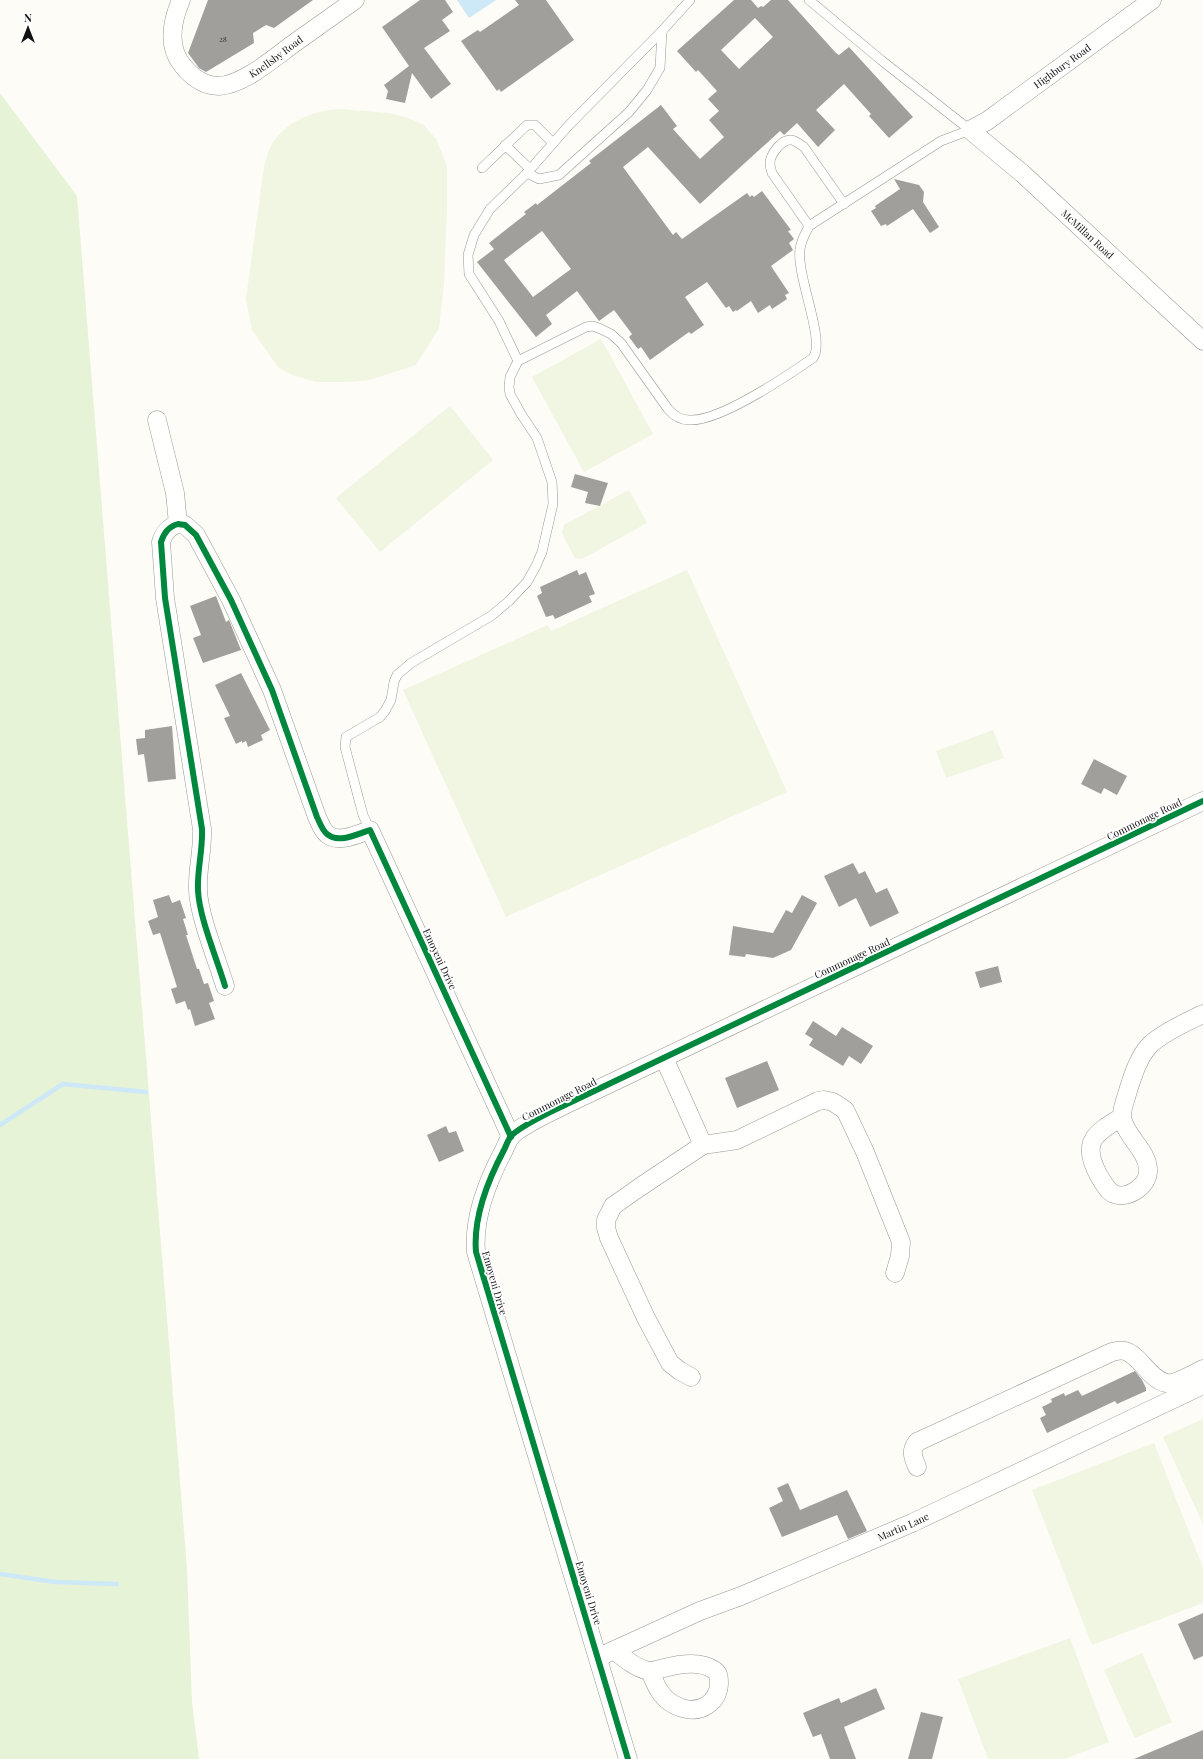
<svg xmlns="http://www.w3.org/2000/svg" width="1203" height="1759" viewBox="0 0 1203 1759" font-family="'Playfair Display',serif">
	<style>
		.green { fill: #e7f3d7 }
		.pitch { fill: #f0f6e1 }
		.water { fill: #cde8f7 }
		.lines { fill: none; stroke-linecap: round; stroke-linejoin: round }
		.stream { stroke: #cde8f7; stroke-width: 4.5 }
		.building { fill: #a19f9c; fill-rule: evenodd }
		.service-casing { stroke: #979795; stroke-width: 10 }
		.minor-casing { stroke: #979795; stroke-width: 19 }
		.service { stroke: #fffffe; stroke-width: 9 }
		.minor { stroke: #fffffe; stroke-width: 18 }
		.cycleway-casing { stroke: #fff; stroke-width: 8 }
		.cycleway { stroke: #00873e; stroke-width: 6 }
		.labels { text-anchor: middle; dominant-baseline: central; stroke-width: 4; stroke-linejoin: round; paint-order: stroke }
		.number-label { font-size: 8px; fill: #353434 }
		.street-label { font-size: 10px; fill: #111; stroke: #fff }
	</style>
	<rect width="100%" height="100%" fill="#fdfcf7"/>
	<polygon class="green" points="0,93 77,196 187,1569 192,1702 199,1759 0,1759"/>
	<g class="pitch">
		<path d="M339,109L389,113L406,117L424,125L436,139L447,166V208L444,282L439,328L416,365L370,380L347,382H316L292,375L278,367L252,330L246,299L264,167C266,160 268,152 271,146C285,121 313,111 339,109Z"/>
		<polygon points="601,339 653,434 584,472 532,377"/>
		<polygon points="450,406 493,460 380,552 336,498"/>
		<polygon points="629,490 647,523 582,559 575,558 562,533 564,525"/>
		<polygon points="687,570 787,792 506,917 403,690 548,625 551,631"/>
		<polygon points="993,730 1004,758 946,778 936,751"/>
		<polygon points="1203,1419 1203,1524 1163,1437"/>
		<polygon points="1154,1443 1203,1568 1203,1603 1092,1645 1032,1490"/>
		<polygon points="1070,1638 1109,1742 1064,1759 988,1759 958,1679"/>
		<polygon points="1142,1653 1172,1722 1135,1738 1104,1670"/>
	</g>
	<polygon class="water" points="457,0 496,0 469,18"/>
	<g class="lines">
		<g class="stream">
			<polyline points="0,1125 63,1084 146,1092"/>
			<polyline points="0,1574 55,1582 117,1584"/>
		</g>
	</g>
	<g class="building">
		<polygon points="208,0 313,0 274,28 266,25 253,33 254,43 206,72 199,68 188,53"/>
		<polygon points="420,0 445,0 453,12 442,20 450,31 424,48 451,84 431,99 412,73 405,103 386,99 388,91 384,85 409,66 382,27"/>
		<polygon points="515,0 546,0 574,40 501,92 499,89 497,91 461,41 478,30 480,32 519,5"/>
		<path d="M734,0H751L758,8L761,6L763,7L771,0H788L836,53L839,55L849,47L913,117L889,138L869,116L871,114L844,84L816,110L835,130L818,147L797,123L784,135L780,131L700,204L648,147L623,167L673,235L676,232L682,239L747,193L750,197L752,195L754,197L762,191L791,230L788,231L794,239L789,243L793,250L771,266L789,293L785,295L787,299L772,309L770,305L758,313L751,301L737,311L736,310L733,312L729,306L726,308L707,282L685,297L704,325L691,334L689,332L650,360L641,347L638,349L629,337L632,334L614,310L599,321L577,291L546,315L552,324L536,337L477,262L494,249L489,243L526,214L524,212L536,203L537,205L591,163L589,161L661,105L677,126L673,129L700,159L724,137L709,120L719,111L708,99L717,91L698,70L696,72L677,51ZM755,18L773,37L739,69L721,50ZM542,231L571,269L533,297L504,260Z"/>
		<polygon points="894,179 919,185 924,192 923,202 939,227 930,233 913,209 887,226 886,224 881,226 871,211 876,208 875,206 900,189"/>
		<polygon points="575,474 608,483 600,506 585,503 588,492 571,487"/>
		<polygon points="577,570 579,575 586,572 595,594 589,596 592,602 555,619 553,615 546,617 537,596 542,593 540,587"/>
		<polygon points="216,596 226,622 229,620 241,650 203,663 193,638 201,635 190,606"/>
		<polygon points="241,673 270,730 261,735 263,740 248,747 246,741 242,743 242,741 236,744 224,718 230,716 215,685"/>
		<polygon points="172,726 176,779 148,782 144,754 138,755 136,739 145,738 145,730"/>
		<polygon points="1094,759 1127,776 1117,795 1104,788 1101,794 1081,784"/>
		<polygon points="853,863 859,874 865,871 876,893 887,888 899,913 870,927 856,898 839,907 824,876"/>
		<polygon points="169,895 172,903 180,900 186,918 183,919 188,935 186,935 197,969 199,969 204,984 208,983 214,1001 209,1003 215,1019 195,1026 190,1009 188,1010 185,1001 176,1004 171,989 177,987 160,933 153,935 148,921 158,917 153,900"/>
		<polygon points="802,895 817,903 791,950 773,958 746,954 745,957 729,955 733,926 773,933 786,910 792,913"/>
		<polygon points="998,966 1002,982 980,988 975,972"/>
		<polygon points="813,1021 836,1036 842,1027 873,1046 861,1064 849,1056 843,1066 809,1045 813,1039 805,1034"/>
		<polygon points="767,1061 779,1090 737,1108 725,1078"/>
		<polygon points="446,1126 449,1133 456,1131 464,1151 439,1162 427,1135"/>
		<polygon points="1135,1371 1142,1380 1146,1388 1146,1391 1117,1404 1115,1401 1047,1433 1040,1418 1046,1415 1042,1407 1052,1402 1051,1399 1064,1393 1065,1396 1078,1390 1082,1396"/>
		<polygon points="788,1483 800,1510 847,1490 867,1531 848,1539 837,1515 782,1537 769,1508 783,1501 777,1488"/>
		<polygon points="1203,1613 1203,1656 1194,1660 1178,1624"/>
		<polygon points="876,1688 885,1709 844,1727 856,1759 830,1759 821,1734 813,1737 803,1713 839,1698 841,1703"/>
		<polygon points="921,1712 943,1717 932,1759 908,1759"/>
		<polygon points="1203,1730 1203,1759 1134,1759"/>
	</g>
	<g class="lines">
		<g class="service-casing">
			<g id="service">
				<polyline points="809,0 881,60 970,130"/>
				<polyline points="505,145 530,169"/>
				<polyline points="482,168 527,125 535,125 553,143"/>
				<polyline points="527,173 539,179 559,175 629,112 647,90 660,68 662,31"/>
				<path d="M809,226L772,173C771,170 770,166 770,163C770,155 781,140 790,140C795,139 800,145 804,147L844,204"/>
				<polyline points="518,361 499,321 469,274 468,255 474,235 490,209 527,173 569,125 662,31 690,0"/>
				<path d="M370,830L363,815L345,747L346,737L380,717L385,711L391,700L394,682L397,675L411,663L491,616L509,601L527,582L536,566L542,552L553,504L552,482L537,438L521,414L510,394L509,387L510,377L518,361L586,327L593,326L601,329L611,334L621,343L668,409C674,416 680,420 689,420C719,422 787,376 813,358C826,340 796,276 800,249C801,241 805,234 809,226L941,141L970,130"/>
			</g>
		</g>
		<g class="minor-casing">
			<g id="minor">
				<path id="s1" d="M181,0C172,21 167,47 183,66C192,77 203,86 219,86C243,85 274,58 293,44C314,29 334,15 355,0"/>
				<path id="s2" d="M1152,0L987,121L970,130L1023,174L1203,341"/>
				<polyline points="157,420 175,493 178,524"/>
				<path d="M225,986C217,959 199,917 198,890C197,870 203,849 202,829L165,598L161,542C164,533 168,527 178,524L185,525L196,535L231,600L272,690L317,817C320,823 322,830 327,834C338,844 358,834 370,830L511,1137"/>
				<polyline points="664,1058 703,1145 737,1140 818,1101 824,1100 833,1102 845,1110 848,1116 865,1152 901,1242 900,1256 895,1273"/>
				<path d="M1122,1117C1093,1134 1081,1143 1099,1176C1103,1182 1107,1191 1114,1194C1129,1200 1150,1184 1148,1169C1147,1151 1128,1138 1123,1121C1120,1112 1125,1102 1127,1094C1132,1078 1138,1057 1150,1045C1162,1033 1188,1021 1203,1014"/>
				<polyline points="691,1377 680,1371 670,1363 646,1318 609,1238 606,1228 606,1220 613,1206 640,1187 703,1145"/>
				<path d="M917,1467C913,1457 910,1451 917,1442L1112,1352C1116,1351 1122,1350 1125,1351C1140,1355 1149,1379 1166,1383C1174,1385 1195,1373 1203,1369"/>
				<path d="M615,1651C625,1659 636,1668 649,1671C653,1671 659,1669 664,1668C679,1664 700,1660 714,1670C719,1673 719,1678 719,1684C718,1702 701,1714 682,1708C663,1702 657,1689 650,1671"/>
				<path id="s3" d="M599,1657L700,1611L741,1596L912,1523L1203,1385"/>
				<path d="M628,1759L476,1252C473,1217 488,1180 504,1150C506,1146 508,1140 511,1136C523,1124 553,1111 569,1103L1203,801"/>
			</g>
		</g>
		<use href="#service" class="service"/>
		<use href="#minor" class="minor"/>
		<g class="cycleway-casing">
			<g id="cycleway">
				<path d="M225,986C217,959 199,917 198,890C197,870 203,849 202,829L165,598L161,542C164,533 168,527 178,524L185,525L196,535L231,600L272,690L317,817C320,823 322,830 327,834C338,844 358,834 370,830L511,1137"/>
				<path d="M628,1759L476,1252C473,1217 488,1180 504,1150C506,1146 508,1140 511,1136C523,1124 553,1111 569,1103L1203,801"/>
			</g>
		</g>
		<use href="#cycleway" class="cycleway"/>
	</g>
	<g class="labels">
		<g class="number-label">
			<text x="223" y="38">28</text>
		</g>
		<g class="street-label">
			<text stroke="none"><textPath href="#s1" startOffset="177">Knellsby Road</textPath></text>
			<text transform="translate(1062 66) rotate(-36)">Highbury Road</text>
			<text stroke="none"><textPath href="#s2" startOffset="381">McMillan Road</textPath></text>
			<text transform="translate(1144 819) rotate(-26)">Commonage Road</text>
			<text transform="translate(852 958) rotate(-25)">Commonage Road</text>
			<text transform="translate(440 959) rotate(65)">Emoyeni Drive</text>
			<text transform="translate(559 1099) rotate(-27)">Commonage Road</text>
			<text transform="translate(495 1283) rotate(74)">Emoyeni Drive</text>
			<text stroke="none"><textPath href="#s3" startOffset="331">Martin Lane</textPath></text>
			<text transform="translate(589 1593) rotate(73)">Emoyeni Drive</text>
		</g>
	</g>
	<g transform="translate(28 28)" stroke="#ffffff" stroke-width="3" paint-order="stroke">
	<path d="M0-3L7 15L0 10L-7 15Z" fill="#111111"/>
	<text y="-6" font-size="11" font-weight="bold" text-anchor="middle" fill="#111111">N</text>
	</g>
</svg>
